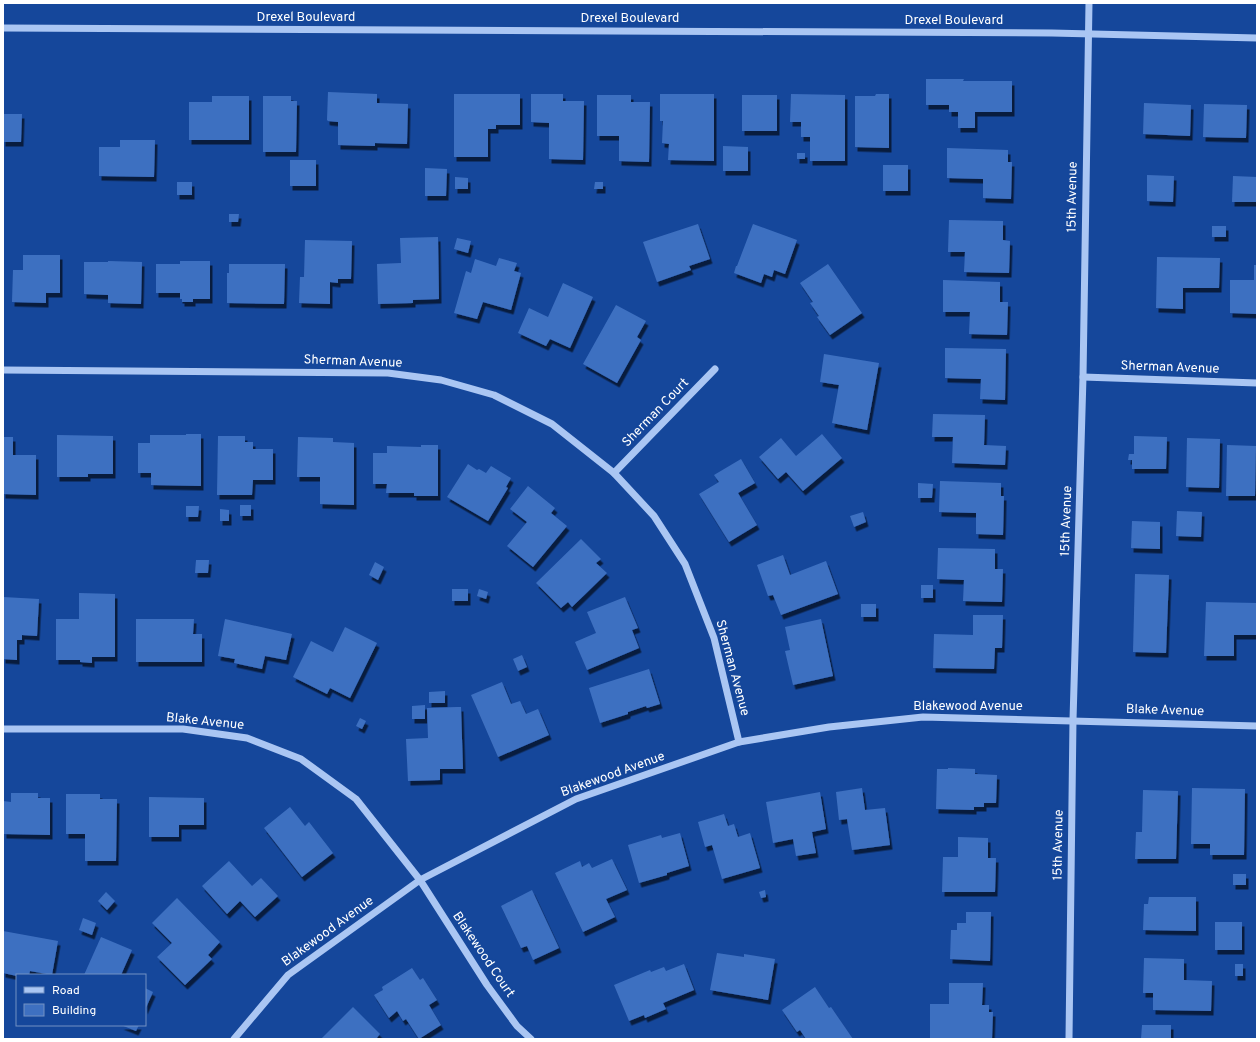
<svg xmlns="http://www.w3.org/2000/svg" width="1260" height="1042" viewBox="0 0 1260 1042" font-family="Overpass,sans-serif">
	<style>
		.building { fill: #3e70c1; filter: url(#shadow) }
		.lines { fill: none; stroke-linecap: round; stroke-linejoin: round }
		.minor { stroke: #aac6f3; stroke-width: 7 }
		.labels { text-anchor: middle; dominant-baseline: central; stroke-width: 4; stroke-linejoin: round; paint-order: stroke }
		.street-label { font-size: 13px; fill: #fff; stroke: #15479b }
	</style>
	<defs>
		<filter id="shadow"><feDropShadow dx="2.5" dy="4.5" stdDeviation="0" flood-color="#0009"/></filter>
	</defs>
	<rect width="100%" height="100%" fill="#15479b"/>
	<g class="building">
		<polygon points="926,79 964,79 963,81 1012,81 1012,112 975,112 975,128 958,128 958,112 949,112 949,105 926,105"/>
		<polygon points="328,92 377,94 377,103 408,104 407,144 375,143 375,146 338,145 338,122 328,121 327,120"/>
		<polygon points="454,94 520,94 520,125 496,125 496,129 488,129 488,157 454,157"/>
		<polygon points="531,94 563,94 563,101 584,101 583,160 549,159 549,123 531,122"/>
		<polygon points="660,94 714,94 714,161 668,160 669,144 662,143 663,121 660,121"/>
		<polygon points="791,94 845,95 845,161 810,161 810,137 801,137 801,122 790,122"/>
		<polygon points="876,94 889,94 889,148 855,147 855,96 875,96"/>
		<polygon points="597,95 631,95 631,102 650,102 649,162 619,161 619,136 597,136"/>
		<rect x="742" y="95" width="35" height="36"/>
		<polygon points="212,96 249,96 249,140 189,140 189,102 212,102"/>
		<polygon points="263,96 291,96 291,101 297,101 296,152 263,152"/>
		<polygon points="1144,103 1191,105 1190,136 1143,134"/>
		<polygon points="1204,104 1247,105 1246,138 1203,137"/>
		<polygon points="3,114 22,114 21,142 3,142"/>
		<polygon points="120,140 155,140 154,177 99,176 99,147 120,147"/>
		<polygon points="723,146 748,147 748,171 723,171"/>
		<polygon points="947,148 1008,150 1008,162 1012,162 1011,199 983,198 983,179 947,178"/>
		<rect x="797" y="153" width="8" height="6"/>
		<rect x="290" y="160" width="26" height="26"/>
		<rect x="883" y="165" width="25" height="26"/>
		<polygon points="425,168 447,169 446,196 425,196"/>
		<polygon points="1147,175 1174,176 1173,202 1147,201"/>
		<polygon points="1233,176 1257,177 1257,202 1232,202"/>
		<polygon points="455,177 468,178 468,189 455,189"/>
		<rect x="177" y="182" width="15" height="13"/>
		<polygon points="595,182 603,182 603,189 594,189"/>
		<polygon points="229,214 239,214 238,222 229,222"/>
		<polygon points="949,220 1003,221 1003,240 1010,241 1009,273 964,272 965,252 948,252"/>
		<polygon points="698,224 710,259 689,266 691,270 657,282 643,242"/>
		<polygon points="753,224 797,240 785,274 774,270 772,277 764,274 761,283 734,273 736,266 737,266"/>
		<rect x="1212" y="226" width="14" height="11"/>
		<polygon points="438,237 439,299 413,300 413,303 378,304 377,264 401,263 400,238"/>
		<polygon points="457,238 471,241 468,253 454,249"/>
		<polygon points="305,240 352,241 351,279 338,279 338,283 330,282 330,304 299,303 300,277 304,277"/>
		<polygon points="23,255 60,255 60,293 46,293 46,303 12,302 13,270 23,270"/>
		<polygon points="1157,257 1220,258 1219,288 1183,288 1183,309 1156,308"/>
		<polygon points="499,258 517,263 514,271 521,273 511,310 483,302 477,319 454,313 466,271 471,273 475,259 496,266"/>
		<polygon points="108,261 142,262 141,304 108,303 108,295 84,294 84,262 108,262"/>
		<polygon points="180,261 210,261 210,299 193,299 193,302 182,302 182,299 180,299 180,293 156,293 156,264 180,264"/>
		<polygon points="229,264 285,264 284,304 227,303 227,273 229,273"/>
		<polygon points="828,264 862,313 830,335 817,317 819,316 810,303 813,302 800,283"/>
		<polygon points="1254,265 1257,265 1257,314 1230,313 1230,280 1254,280"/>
		<polygon points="943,280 1000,282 1000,302 1008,302 1007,335 969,334 970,312 943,312"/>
		<polygon points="563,283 593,297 570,348 550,339 546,346 518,333 529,308 548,317"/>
		<polygon points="616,305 646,321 637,337 641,340 617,383 583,364"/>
		<polygon points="945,348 1006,349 1005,400 980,399 981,379 945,378"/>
		<polygon points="824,354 879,363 867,430 832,423 839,385 820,382"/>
		<polygon points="933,414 985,415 984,445 1006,446 1005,465 952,463 953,437 932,437"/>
		<polygon points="186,434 201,434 201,486 151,485 151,473 138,473 138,443 150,443 150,435 186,435"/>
		<polygon points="822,434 842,458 803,491 786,472 778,479 759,457 781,438 796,456"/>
		<polygon points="57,435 113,436 113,474 88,474 88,477 57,477"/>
		<polygon points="218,436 245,436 245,442 253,442 253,449 273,449 273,480 253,480 252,495 217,495"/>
		<polygon points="1134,436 1167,437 1166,469 1132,469 1132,460 1128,460 1129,454 1134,454"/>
		<polygon points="3,437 13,437 13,455 36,455 36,495 3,494"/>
		<polygon points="298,437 333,438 333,442 354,443 354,505 320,504 320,477 297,477"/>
		<polygon points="1187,438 1220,439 1219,488 1186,487"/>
		<polygon points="421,445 438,445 438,496 414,496 414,493 386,493 387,484 373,484 373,453 387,453 387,446 421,447"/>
		<polygon points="1227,445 1256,446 1255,496 1226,496"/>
		<polygon points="741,459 755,483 738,493 757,525 729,542 699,494 719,482 714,475"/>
		<polygon points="468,464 477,470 479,469 486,473 491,466 511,478 506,487 508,488 488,521 447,497"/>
		<polygon points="940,481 1001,483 1001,496 1004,496 1003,535 976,534 976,513 939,512"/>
		<polygon points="918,483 933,484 932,498 918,498"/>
		<polygon points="528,486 555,508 551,513 567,526 533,567 507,546 527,522 510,509"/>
		<rect x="240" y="505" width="11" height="11"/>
		<polygon points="186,506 199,506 198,517 186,517"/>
		<polygon points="220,509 229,510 229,521 220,521"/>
		<polygon points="1177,511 1202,512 1201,537 1176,536"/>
		<polygon points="863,512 866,522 854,527 850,516"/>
		<polygon points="1132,521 1160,522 1160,549 1131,548"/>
		<polygon points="581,539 601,559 596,563 607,573 572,607 568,602 561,608 536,583"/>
		<polygon points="938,548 995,549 995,569 1003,569 1002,602 963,601 964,580 937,579"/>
		<polygon points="783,555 790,575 826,561 838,594 781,615 773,595 768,596 757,565"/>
		<polygon points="196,560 209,560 208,573 195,573"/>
		<polygon points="375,562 384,567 378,580 369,575"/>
		<polygon points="1135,574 1169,575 1166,653 1133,652"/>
		<rect x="921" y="585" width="12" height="13"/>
		<rect x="452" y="589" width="16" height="12"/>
		<polygon points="479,589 488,592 486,599 477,596"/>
		<polygon points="79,593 115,594 115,657 92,657 92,663 80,662 80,660 56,660 56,619 79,619"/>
		<polygon points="3,597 39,599 37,636 22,635 22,640 17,640 17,660 3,659"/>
		<polygon points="625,597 638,628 632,630 639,648 587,670 575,642 596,633 587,612"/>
		<polygon points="1206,602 1257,603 1257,635 1234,635 1234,656 1204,656"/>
		<rect x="861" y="604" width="15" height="13"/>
		<polygon points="973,615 1003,615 1002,648 995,648 994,669 933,668 934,634 973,635"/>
		<polygon points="136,619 194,619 193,634 202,634 202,662 136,662"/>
		<polygon points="225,619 292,634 286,660 265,656 262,669 234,663 235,659 218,656"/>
		<polygon points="821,619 833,676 793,685 785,651 790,650 785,627"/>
		<polygon points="345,627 377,643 350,698 330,688 327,694 293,677 311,641 333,652"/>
		<polygon points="522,655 527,667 518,671 513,659"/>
		<polygon points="649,669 660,704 647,708 646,706 628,712 628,714 600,723 589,688"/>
		<polygon points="502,682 511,704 520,701 526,714 538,709 549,735 498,757 471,695"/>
		<polygon points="445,691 445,703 429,703 429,692"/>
		<polygon points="425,705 425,719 412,719 412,706"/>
		<polygon points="457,707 461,707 463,769 440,769 440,780 408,781 406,739 428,738 427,708"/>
		<polygon points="360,718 366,721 362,729 356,726"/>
		<polygon points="948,768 975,769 975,774 997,775 996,803 984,803 984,807 974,807 974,810 936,809 937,769 948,769"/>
		<polygon points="862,788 865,810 885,808 890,845 852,850 847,819 839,820 836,792"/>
		<polygon points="1192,788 1245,789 1244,855 1210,855 1210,844 1191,844"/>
		<polygon points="1143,790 1178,791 1176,859 1135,859 1136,832 1142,832"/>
		<polygon points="820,792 826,829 812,832 816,853 796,856 793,839 773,843 766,802"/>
		<polygon points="11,793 38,793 38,798 50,798 50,835 4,834 3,801 11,802"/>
		<polygon points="66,794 100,794 100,799 117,799 116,861 85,861 85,834 66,834"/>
		<polygon points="149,797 204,798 204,825 179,825 179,837 149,837"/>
		<polygon points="290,807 305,826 309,822 333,853 302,877 264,828"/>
		<polygon points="724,814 728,826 734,824 738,837 750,833 760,868 722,879 712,845 705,847 698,822"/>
		<polygon points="680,833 689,866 667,873 667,875 639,883 628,845 661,835 662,838"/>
		<polygon points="958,837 988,838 988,858 996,858 995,892 942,892 943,857 958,857"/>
		<polygon points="612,859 627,890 606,899 615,917 583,932 555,873 580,861 582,867 589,863 592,868"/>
		<polygon points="229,861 252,886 261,878 278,896 255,917 240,901 227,914 202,886"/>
		<rect x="1233" y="874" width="13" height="11"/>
		<polygon points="532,890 559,948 533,960 527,946 521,948 501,906"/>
		<polygon points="765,890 766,897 761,898 759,892"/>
		<polygon points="106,892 115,901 107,910 98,901"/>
		<polygon points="1149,897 1196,897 1196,931 1143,930 1144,904 1148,904"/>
		<polygon points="177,898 220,942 208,955 212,959 185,985 157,957 172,943 152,923"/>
		<polygon points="966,912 991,912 990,961 950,959 951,930 957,930 957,923 966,923"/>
		<polygon points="83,918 96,923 92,935 79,930"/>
		<rect x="1215" y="922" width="27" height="28"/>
		<polygon points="3,931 58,941 52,975 30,971 29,975 17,976 3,973"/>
		<polygon points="101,937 132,950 121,975 84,975"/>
		<polygon points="717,953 744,957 744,954 775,959 768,1000 710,990"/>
		<polygon points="1144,958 1184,959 1184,980 1212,981 1211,1011 1153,1010 1153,993 1143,993"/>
		<polygon points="684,964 694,990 663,1003 666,1009 645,1018 644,1015 629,1021 614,985 650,970 651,972 664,967 666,971"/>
		<rect x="1235" y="964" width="8" height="12"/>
		<polygon points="412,968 420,980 423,978 437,1000 429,1005 441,1025 419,1039 406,1019 403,1021 397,1011 389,1018 374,995 383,990 382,987"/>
		<polygon points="949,983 983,983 982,1005 989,1005 989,1012 993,1012 992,1039 930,1039 930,1004 949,1004"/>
		<polygon points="815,987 829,1008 831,1007 853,1039 806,1039 800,1030 797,1032 782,1010"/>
		<polygon points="145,988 153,992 145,1010"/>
		<polygon points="353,1007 380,1034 376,1039 321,1039"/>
		<polygon points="121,1025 139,1025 136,1031"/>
		<polygon points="1142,1025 1171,1025 1171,1039 1141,1039"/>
	</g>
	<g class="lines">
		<g class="minor">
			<polyline points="3,28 1052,33 1257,38"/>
			<polyline points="3,370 388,373 441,380 494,395 552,424 614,473 654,516 685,564 714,638 739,742"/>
			<polyline points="1083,377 1257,383"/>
			<polyline points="614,473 715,369"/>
			<polyline points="3,729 183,729 247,738 301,759 356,799 420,880 487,985 517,1026 531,1039"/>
			<polyline points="234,1039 288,975 420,880 576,799 739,742 829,727 923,717 1257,726"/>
			<polyline points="1069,1039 1073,720 1083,377 1089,3"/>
		</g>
	</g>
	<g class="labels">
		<g class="street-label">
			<text x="306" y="18">Drexel Boulevard</text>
			<text x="630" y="19">Drexel Boulevard</text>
			<text x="954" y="21">Drexel Boulevard</text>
			<text transform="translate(1073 197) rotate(-89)">15th Avenue</text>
			<text transform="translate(353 362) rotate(2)">Sherman Avenue</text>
			<text transform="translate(1170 368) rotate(2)">Sherman Avenue</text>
			<text transform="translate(656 413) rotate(-46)">Sherman Court</text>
			<text transform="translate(1067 521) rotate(-88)">15th Avenue</text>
			<text transform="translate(732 668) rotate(75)">Sherman Avenue</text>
			<text x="968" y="707">Blakewood Avenue</text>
			<text transform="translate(1165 711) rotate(2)">Blake Avenue</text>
			<text transform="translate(205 722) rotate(6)">Blake Avenue</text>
			<text transform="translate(613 775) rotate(-20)">Blakewood Avenue</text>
			<text transform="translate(1059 845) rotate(-89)">15th Avenue</text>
			<text transform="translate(328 932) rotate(-36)">Blakewood Avenue</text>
			<text transform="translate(483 955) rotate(56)">Blakewood Court</text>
		</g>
	</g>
	<rect width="1260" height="1042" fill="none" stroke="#ffffff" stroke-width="8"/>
	<rect x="16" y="974" width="130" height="52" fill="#15479b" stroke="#7391c3"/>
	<rect x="24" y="987" width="20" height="6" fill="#aac6f3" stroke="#7391c3"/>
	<text x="52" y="994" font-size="12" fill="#ffffff">Road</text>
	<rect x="24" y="1004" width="20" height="12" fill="#3e70c1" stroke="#7391c3"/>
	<text x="52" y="1014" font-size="12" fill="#ffffff">Building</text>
</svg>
